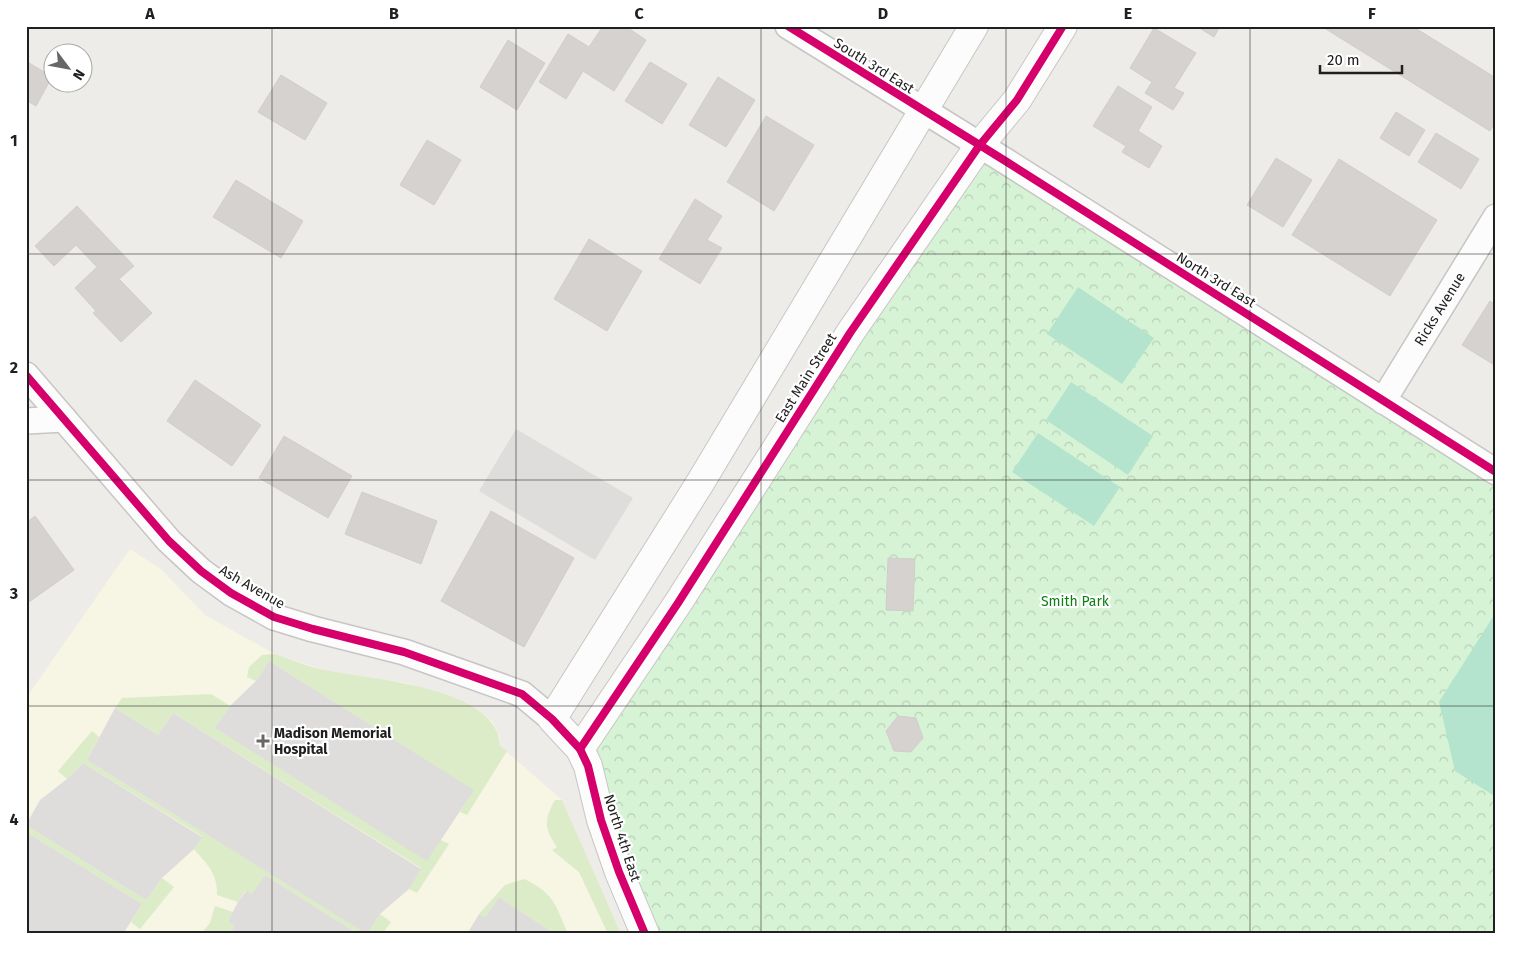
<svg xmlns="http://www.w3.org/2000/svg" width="1522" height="960" viewBox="0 0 1522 960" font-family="'Fira Sans',sans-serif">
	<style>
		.education { fill: #f7f5e4 }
		.grass { fill: #dcebc8 }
		.park { fill: url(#park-crowns) }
		.pitch { fill: #b4e4ce }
		.parking { fill: #dedddc }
		.building { fill: #d5d2cf; stroke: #d1ceca }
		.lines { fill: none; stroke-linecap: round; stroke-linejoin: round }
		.minor-casing { stroke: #c7c6c4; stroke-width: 28 }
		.tertiary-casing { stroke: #c7c6c4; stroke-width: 30 }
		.minor { stroke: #fcfcfc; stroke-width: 25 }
		.tertiary { stroke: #fcfcfc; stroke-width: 28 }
		.cycleway-casing { stroke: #fff; stroke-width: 11 }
		.cycleway { stroke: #d6006c; stroke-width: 8 }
		.grid { fill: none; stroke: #202020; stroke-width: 1; stroke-opacity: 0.55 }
		.poi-dot { fill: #686766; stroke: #fff; stroke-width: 2 }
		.labels { text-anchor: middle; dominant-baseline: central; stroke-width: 4.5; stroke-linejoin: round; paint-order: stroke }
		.street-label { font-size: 14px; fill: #202020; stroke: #fff }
		.park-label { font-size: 14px; fill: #0d7f11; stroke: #fff }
		.poi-label { font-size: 14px; font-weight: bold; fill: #202020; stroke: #fff; text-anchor: start }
		.neatline { fill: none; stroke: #202020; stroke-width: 2 }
		.grid-label { font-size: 16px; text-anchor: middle; font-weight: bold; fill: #202020 }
	</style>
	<defs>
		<pattern id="park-crowns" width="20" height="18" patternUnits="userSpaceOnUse" patternTransform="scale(1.25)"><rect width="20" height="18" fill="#d7f3d5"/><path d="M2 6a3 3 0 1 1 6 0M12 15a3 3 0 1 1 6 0" fill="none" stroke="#b8d0b7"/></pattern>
	</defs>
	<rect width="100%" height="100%" fill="#eeece8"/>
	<polygon class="education" points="130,549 161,569 205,615 275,654 327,671 407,683 454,698 480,711 493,722 500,737 500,746 562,800 621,934 26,934 26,698"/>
	<g class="grass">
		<path d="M275,654C293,660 311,668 330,671C372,679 500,688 500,746L507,751L467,815L460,812L473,790L269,661L256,681L247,677L249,667L262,655Z"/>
		<polygon points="211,694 230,706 216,727 449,844 417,893 409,889 421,868 173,713 158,735 115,708 122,698"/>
		<path d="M92,731L99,737L87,760L367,933L380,914L391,922L382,934H358L265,875L252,895L245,891L238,902L217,895C218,874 207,864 194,849L202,836L83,763L67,779L58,771Z"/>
		<path d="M555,800H562L621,934H608L579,872L552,850L557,847C544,828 544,820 555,800Z"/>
		<polygon points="26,825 146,900 162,878 174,887 140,929 131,922 142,904 26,832"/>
		<path d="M524,879C554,893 555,904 568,934H555L499,897L485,917L479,914L505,885Z"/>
		<polygon points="215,906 233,912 228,921 234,926 230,934 201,934 210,923"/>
	</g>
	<polygon class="park" points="979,146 1496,471 1496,934 645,934 591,746"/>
	<g class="pitch">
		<polygon points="1078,287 1154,338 1122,384 1047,334"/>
		<polygon points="1071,382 1153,436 1128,475 1046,420"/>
		<polygon points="1038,433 1120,487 1094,526 1012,472"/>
		<polygon points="1496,612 1496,797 1455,771 1439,702"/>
	</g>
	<g class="parking">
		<polygon points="516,429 633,498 595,560 479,491"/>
		<polygon points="269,661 474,790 427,861 215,728 230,706 256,681"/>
		<polygon points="115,708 158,735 173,713 421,869 409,889 380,914 367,934 87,760"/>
		<polygon points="83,763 202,837 194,849 162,878 146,900 26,825 40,800 67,779"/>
		<polygon points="26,832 142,904 123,934 33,934 26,930"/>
		<polygon points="265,875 358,934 230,934 234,926 228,921 238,902 246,891 252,894"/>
		<polygon points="499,897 555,934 467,934 479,914 485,917"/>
	</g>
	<g class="building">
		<polygon points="603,26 625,26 646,40 614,91 583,71 566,99 539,82 568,34 589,47"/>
		<polygon points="1196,26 1220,26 1214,37"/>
		<polygon points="1321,26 1412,26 1496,78 1496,121 1490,131"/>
		<polygon points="1154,28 1196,53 1174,88 1184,93 1173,110 1145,93 1152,82 1130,68"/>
		<polygon points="508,40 545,63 517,110 480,87"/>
		<polygon points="26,61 52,77 36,106 26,100"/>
		<polygon points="650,62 687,84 662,124 625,101"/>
		<polygon points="281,75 327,103 305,140 258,112"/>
		<polygon points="718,77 755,100 726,147 689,125"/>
		<polygon points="1118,86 1152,107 1138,131 1162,146 1149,168 1122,152 1126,146 1093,126"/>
		<polygon points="1396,112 1425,130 1409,156 1380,138"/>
		<polygon points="766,116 814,145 774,211 727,182"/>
		<polygon points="1436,133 1479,159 1461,189 1418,162"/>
		<polygon points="427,140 461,160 434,205 400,185"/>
		<polygon points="1276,158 1312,180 1283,227 1247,205"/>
		<polygon points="1339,159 1437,220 1390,296 1292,235"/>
		<polygon points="236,180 303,221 281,258 213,217"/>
		<polygon points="695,199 722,216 707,240 722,248 700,284 659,259"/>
		<polygon points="77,206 134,266 119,279 152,313 121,342 93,313 96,311 75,288 97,267 76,245 54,266 35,246"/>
		<polygon points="589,239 642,271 607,331 554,299"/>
		<polygon points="1490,301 1496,305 1496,366 1462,345"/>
		<polygon points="195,380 261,425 232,466 167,421"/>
		<polygon points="284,436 352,476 328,518 259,478"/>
		<polygon points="362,492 437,521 421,564 345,534"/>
		<polygon points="491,511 574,558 524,647 441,601"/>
		<polygon points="35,516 74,570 26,604 26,523"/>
		<polygon points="888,558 915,559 913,611 886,610"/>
		<polygon points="898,716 916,718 923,738 911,752 894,751 886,731"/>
	</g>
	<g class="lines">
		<g class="minor-casing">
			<g id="minor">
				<polyline points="788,26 1007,162 1496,472"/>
				<polyline points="26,375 169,541 201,571 231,593 274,617 313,629 404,652 522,694 552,719"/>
				<path id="s1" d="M1383,401L1496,217"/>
				<polyline points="26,421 64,419"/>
			</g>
		</g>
		<g class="tertiary-casing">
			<g id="tertiary">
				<polyline points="580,749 678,603 850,333 979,146 1017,100 1063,26"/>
				<polyline points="645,934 619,872 601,820 588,766 580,749 552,719 700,483 974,26"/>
			</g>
		</g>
		<use href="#minor" class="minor"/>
		<use href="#tertiary" class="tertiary"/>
		<g class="cycleway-casing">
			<g id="cycleway">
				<polyline points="788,26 1007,162 1496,472"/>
				<polyline points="26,375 169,541 201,571 231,593 274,617 313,629 404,652 522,694 552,719 580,749 588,766 601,820 619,872 645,934"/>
				<polyline points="580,749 678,603 850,333 979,146 1017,100 1063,26"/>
			</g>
		</g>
		<use href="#cycleway" class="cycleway"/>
	</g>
	<path class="grid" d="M272,26V934M516,26V934M761,26V934M1006,26V934M1250,26V934M26,254H1496M26,480H1496M26,706H1496"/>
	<path class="poi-dot" d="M260.5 733.5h5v5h5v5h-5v5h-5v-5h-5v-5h5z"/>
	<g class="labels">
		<g class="street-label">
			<text transform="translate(874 66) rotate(32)">South 3rd East</text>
			<text transform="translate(1216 280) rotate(32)">North 3rd East</text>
			<text stroke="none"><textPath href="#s1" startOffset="108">Ricks Avenue</textPath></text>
			<text transform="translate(806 378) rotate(-58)">East Main Street</text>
			<text transform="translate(252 587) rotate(30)">Ash Avenue</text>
			<text transform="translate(622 838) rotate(72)">North 4th East</text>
		</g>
		<g class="park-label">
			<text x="1075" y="601">Smith Park</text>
		</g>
		<g class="poi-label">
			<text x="274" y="733">Madison Memorial<tspan x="274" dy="16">Hospital</tspan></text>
		</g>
	</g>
	<rect width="1522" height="960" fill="none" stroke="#ffffff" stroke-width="55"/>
	<g transform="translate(68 68) rotate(122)"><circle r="24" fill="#ffffff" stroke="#a6a6a6"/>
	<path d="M0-4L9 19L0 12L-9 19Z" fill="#686766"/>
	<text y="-8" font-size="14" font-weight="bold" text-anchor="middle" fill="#202020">N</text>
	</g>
	<path d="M1320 65v8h82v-8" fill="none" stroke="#202020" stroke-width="2.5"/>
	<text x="1327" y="65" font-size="15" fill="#202020" stroke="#ffffff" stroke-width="4" paint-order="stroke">20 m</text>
	<rect x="28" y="28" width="1466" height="904" class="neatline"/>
	<g class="grid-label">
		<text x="150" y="19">A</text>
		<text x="394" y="19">B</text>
		<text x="639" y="19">C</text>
		<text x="883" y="19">D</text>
		<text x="1128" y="19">E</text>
		<text x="1372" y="19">F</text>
		<text x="14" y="146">1</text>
		<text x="14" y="373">2</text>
		<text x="14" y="599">3</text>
		<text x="14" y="825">4</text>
	</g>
</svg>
